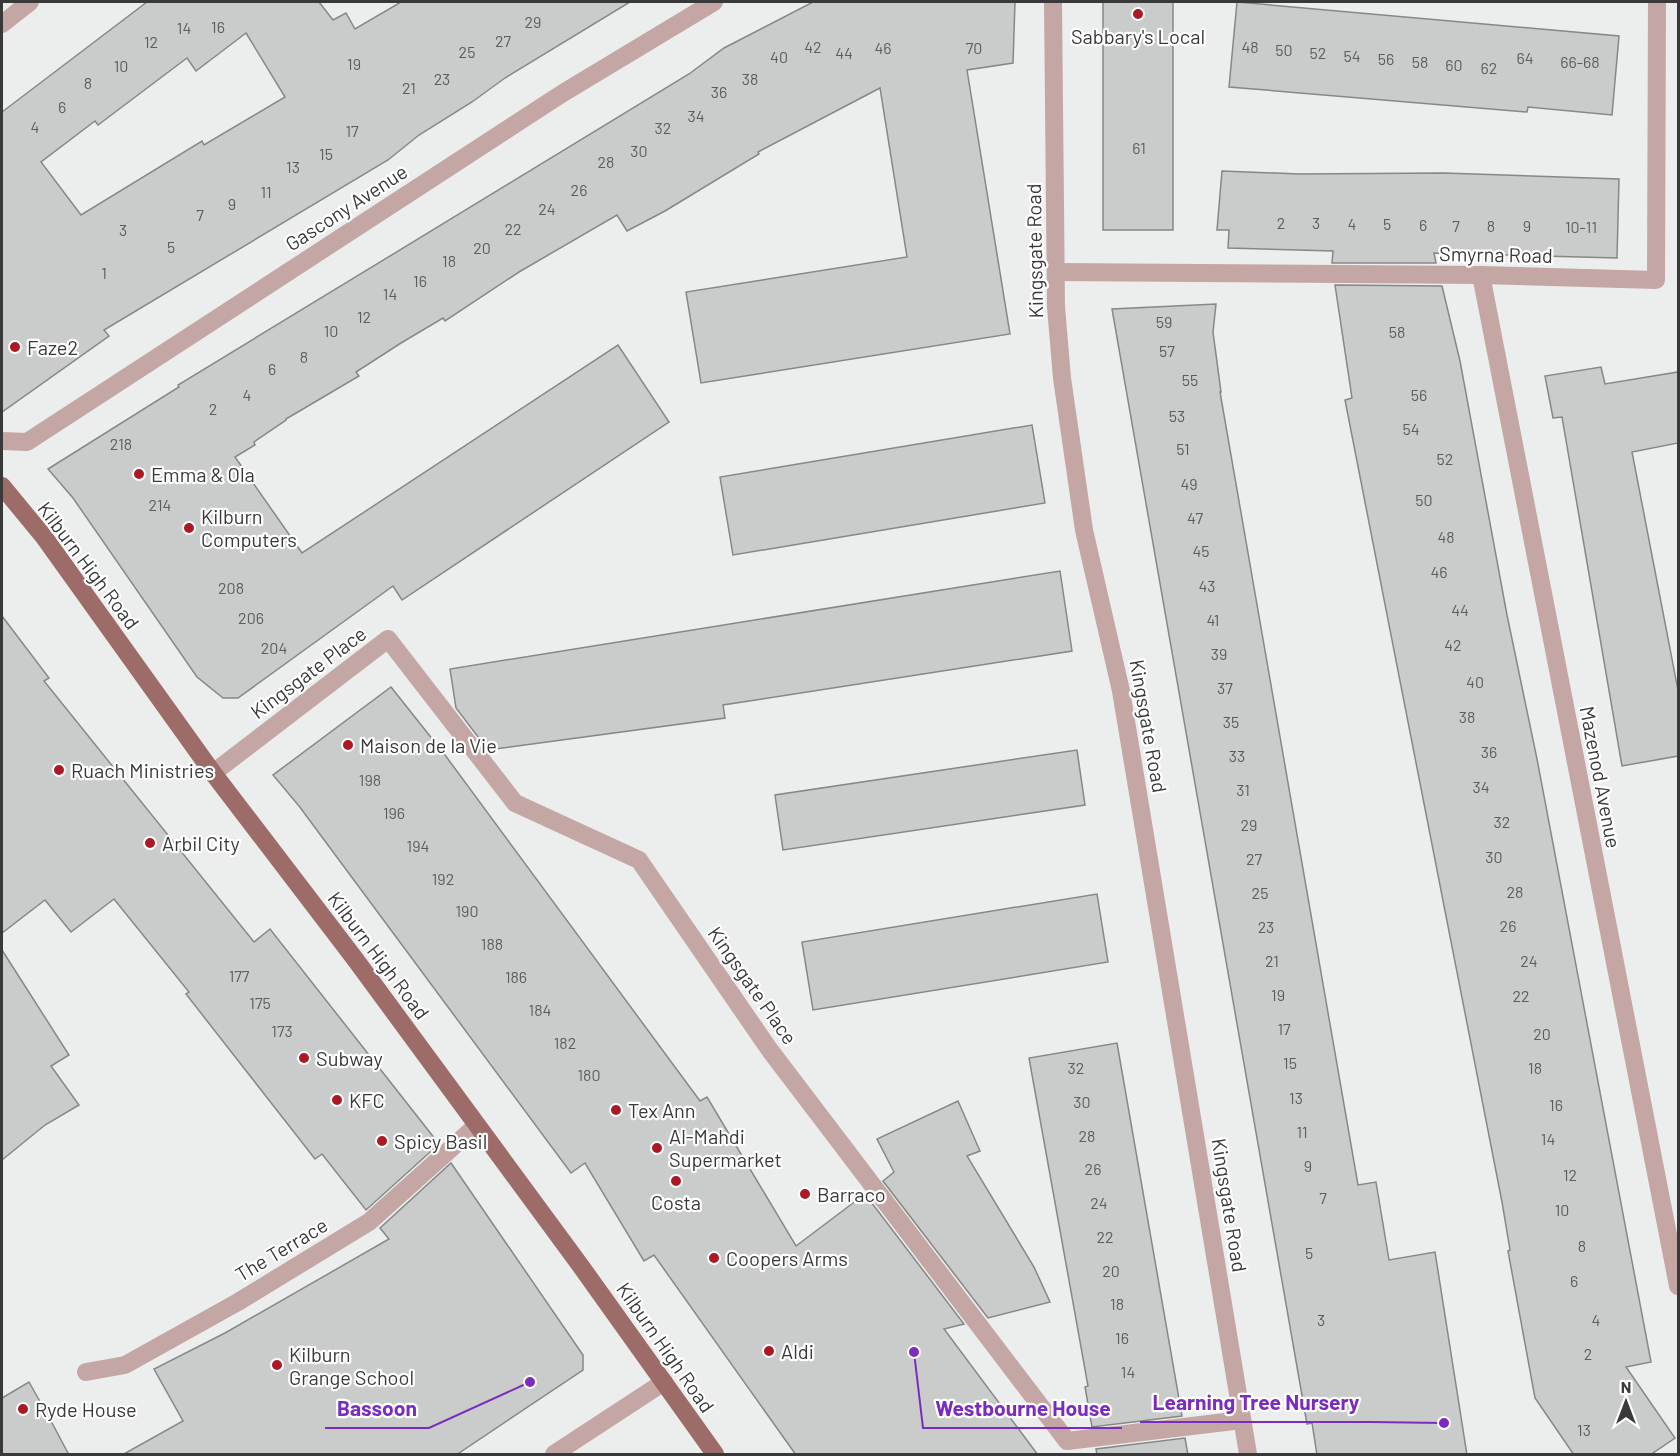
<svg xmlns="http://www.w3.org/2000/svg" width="1680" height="1456" viewBox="0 0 1680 1456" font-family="Barlow,sans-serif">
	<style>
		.building { fill: #c9ccca; stroke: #858886; stroke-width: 1.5; fill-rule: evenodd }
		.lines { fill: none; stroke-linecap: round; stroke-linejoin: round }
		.minor { stroke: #c4a7a4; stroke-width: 18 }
		.major { stroke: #9e6c68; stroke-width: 18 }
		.poi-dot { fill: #ac1925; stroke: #fff; stroke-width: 2 }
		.labels { text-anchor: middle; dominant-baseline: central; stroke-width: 4.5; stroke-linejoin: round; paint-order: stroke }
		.number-label { font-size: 16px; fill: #5c5e5c }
		.poi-label { font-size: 20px; fill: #383938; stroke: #fff; text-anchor: start }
		.street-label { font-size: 20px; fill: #383938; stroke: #fff }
		.leader { fill: none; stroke: #7b2cbf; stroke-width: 2 }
		.callout-dot { fill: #7b2cbf; stroke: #fff; stroke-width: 2 }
		.callout-label { font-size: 21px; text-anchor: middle; font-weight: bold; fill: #7b2cbf; stroke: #fff; stroke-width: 4.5; stroke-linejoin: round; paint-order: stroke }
	</style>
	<rect width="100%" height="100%" fill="#ebeeec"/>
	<g class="building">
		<path d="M147,2H319L333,20L346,13L355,29L401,2H630L505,78L472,102L419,135L388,160L104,330L109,336L2,412V112ZM246,33L285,97L204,145L202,141L81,215L41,162L95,121L98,125L187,58L196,71Z"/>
		<polygon points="813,2 1015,2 1013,63 967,70 1010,334 701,383 686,292 907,257 880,88 758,152 759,154 665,211 627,231 617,215 519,272 445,321 443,318 401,343 356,372 359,376 286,419 286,420 254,442 255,445 235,457 302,553 618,345 669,422 402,600 393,586 238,698 223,698 197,677 73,498 48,469 179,387 178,385 689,74 724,48"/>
		<rect x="1103" y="2" width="70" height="228"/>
		<polygon points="1237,2 1619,36 1612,115 1528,107 1527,112 1229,87"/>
		<polygon points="1222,171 1299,174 1444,173 1619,179 1617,258 1434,253 1436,263 1332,263 1333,251 1228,248 1229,230 1217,230"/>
		<polygon points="1335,285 1442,286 1460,361 1507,615 1537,759 1651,1362 1626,1367 1675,1438 1650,1455 1574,1455 1535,1398 1508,1251 1510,1250 1502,1202 1345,400 1352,398"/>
		<polygon points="1216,304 1213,332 1221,392 1220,392 1358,1185 1376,1182 1389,1260 1435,1252 1467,1455 1317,1455 1312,1423 1307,1424 1112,309"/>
		<polygon points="1601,367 1605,384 1678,372 1678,443 1632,452 1678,690 1678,756 1622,766 1562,417 1553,418 1545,376"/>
		<polygon points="1032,425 1045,503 733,555 720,477"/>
		<polygon points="1060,571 1072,651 723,705 725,718 488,750 456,708 450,669"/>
		<polygon points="2,616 49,678 44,681 254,942 270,929 439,1144 366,1210 322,1154 315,1159 186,994 189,992 114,899 71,932 45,900 2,933"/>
		<polygon points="391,687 445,755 700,1101 707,1097 796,1246 865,1194 964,1324 944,1329 1038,1455 796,1455 654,1255 644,1261 585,1163 571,1173 299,806 273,775"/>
		<polygon points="1077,750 1085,805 783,850 775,795"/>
		<polygon points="1097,894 1108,962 813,1010 802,942"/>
		<polygon points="2,950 69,1055 51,1066 79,1105 45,1125 2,1160"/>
		<polygon points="1117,1043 1182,1416 1092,1427 1085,1387 1088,1386 1029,1058"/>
		<polygon points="958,1101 980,1151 967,1156 1034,1267 1050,1302 988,1318 883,1181 894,1172 877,1139"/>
		<polygon points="451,1163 583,1355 583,1370 456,1455 122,1455 183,1421 154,1369 225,1333 389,1239 380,1228"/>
		<polygon points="29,1382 51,1421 69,1455 2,1455 2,1398"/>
		<polygon points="1185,1438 1188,1455 1097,1455 1096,1449"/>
	</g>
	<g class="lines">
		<g class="minor">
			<polyline points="1053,2 1056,307 1062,378 1084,530 1121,691 1248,1454"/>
			<polyline points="2,24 30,2"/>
			<polyline points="1056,272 1481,275 1656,280 1657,2"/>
			<polyline points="1481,275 1678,1286"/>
			<polyline points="2,441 27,442 563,93 714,2"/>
			<polyline points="213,773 388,639 515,803 639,860 769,1049 1067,1441 1242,1420"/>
			<polyline points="86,1372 125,1365 238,1302 369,1222 476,1126"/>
			<polyline points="554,1454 664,1382"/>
		</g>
		<polyline class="major" points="2,486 44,537 213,773 355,959 580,1265 715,1454"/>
	</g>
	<g class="poi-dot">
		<circle cx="1138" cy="14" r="6"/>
		<circle cx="15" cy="347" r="6"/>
		<circle cx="139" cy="474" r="6"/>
		<circle cx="189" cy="528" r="6"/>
		<circle cx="348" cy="745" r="6"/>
		<circle cx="59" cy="770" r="6"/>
		<circle cx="150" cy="843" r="6"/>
		<circle cx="304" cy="1058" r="6"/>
		<circle cx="337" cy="1100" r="6"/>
		<circle cx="616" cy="1110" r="6"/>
		<circle cx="382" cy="1141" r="6"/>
		<circle cx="657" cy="1148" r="6"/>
		<circle cx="676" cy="1181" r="6"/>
		<circle cx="805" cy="1194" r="6"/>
		<circle cx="714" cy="1258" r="6"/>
		<circle cx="769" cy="1351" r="6"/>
		<circle cx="277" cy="1365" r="6"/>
		<circle cx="23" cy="1409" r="6"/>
	</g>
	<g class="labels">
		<g class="number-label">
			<text x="533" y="21">29</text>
			<text x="218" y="26">16</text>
			<text x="184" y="27">14</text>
			<text x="503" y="40">27</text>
			<text x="151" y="41">12</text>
			<text x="813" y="46">42</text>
			<text x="1250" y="46">48</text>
			<text x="883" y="47">46</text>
			<text x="974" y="47">70</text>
			<text x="1284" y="49">50</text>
			<text x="467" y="51">25</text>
			<text x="844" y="52">44</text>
			<text x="1318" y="52">52</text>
			<text x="1352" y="55">54</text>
			<text x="779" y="56">40</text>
			<text x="1525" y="57">64</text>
			<text x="1386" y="58">56</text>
			<text x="1420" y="61">58</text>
			<text x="1580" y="61">66-68</text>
			<text x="354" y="63">19</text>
			<text x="1454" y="64">60</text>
			<text x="121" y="65">10</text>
			<text x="1489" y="67">62</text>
			<text x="442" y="78">23</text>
			<text x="750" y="78">38</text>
			<text x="88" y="82">8</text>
			<text x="409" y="87">21</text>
			<text x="719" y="91">36</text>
			<text x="62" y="106">6</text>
			<text x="696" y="115">34</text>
			<text x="35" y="126">4</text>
			<text x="663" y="127">32</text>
			<text x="352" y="130">17</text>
			<text x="1139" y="147">61</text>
			<text x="639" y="150">30</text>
			<text x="326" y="153">15</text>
			<text x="606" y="161">28</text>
			<text x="293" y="166">13</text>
			<text x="579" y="189">26</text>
			<text x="266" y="191">11</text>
			<text x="232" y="203">9</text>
			<text x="547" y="208">24</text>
			<text x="200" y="214">7</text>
			<text x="1281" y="222">2</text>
			<text x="1316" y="222">3</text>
			<text x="1352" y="223">4</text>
			<text x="1387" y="223">5</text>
			<text x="1423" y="224">6</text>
			<text x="1456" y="225">7</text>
			<text x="1491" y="225">8</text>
			<text x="1527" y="225">9</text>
			<text x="1581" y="226">10-11</text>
			<text x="513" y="228">22</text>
			<text x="123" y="229">3</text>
			<text x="171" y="246">5</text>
			<text x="482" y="247">20</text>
			<text x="449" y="260">18</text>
			<text x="104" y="272">1</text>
			<text x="420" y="280">16</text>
			<text x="390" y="293">14</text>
			<text x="364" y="316">12</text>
			<text x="1164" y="321">59</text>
			<text x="331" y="330">10</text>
			<text x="1397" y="331">58</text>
			<text x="1167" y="350">57</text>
			<text x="304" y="356">8</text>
			<text x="272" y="368">6</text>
			<text x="1190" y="379">55</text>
			<text x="247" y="394">4</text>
			<text x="1419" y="394">56</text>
			<text x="213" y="408">2</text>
			<text x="1177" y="415">53</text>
			<text x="1411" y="428">54</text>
			<text x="121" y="443">218</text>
			<text x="1183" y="448">51</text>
			<text x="1445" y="458">52</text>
			<text x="1189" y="483">49</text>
			<text x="1424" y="499">50</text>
			<text x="160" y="504">214</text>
			<text x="1195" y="517">47</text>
			<text x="1446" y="536">48</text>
			<text x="1201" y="550">45</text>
			<text x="1439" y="571">46</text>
			<text x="1207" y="585">43</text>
			<text x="231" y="587">208</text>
			<text x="1460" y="609">44</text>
			<text x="251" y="617">206</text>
			<text x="1213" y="619">41</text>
			<text x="1453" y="644">42</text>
			<text x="274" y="647">204</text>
			<text x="1219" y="653">39</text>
			<text x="1475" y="681">40</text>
			<text x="1225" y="687">37</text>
			<text x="1467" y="716">38</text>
			<text x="1231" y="721">35</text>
			<text x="1489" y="751">36</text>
			<text x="1237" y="755">33</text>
			<text x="370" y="779">198</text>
			<text x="1481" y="786">34</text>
			<text x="1243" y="789">31</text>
			<text x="394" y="812">196</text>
			<text x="1502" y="821">32</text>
			<text x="1249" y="824">29</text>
			<text x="418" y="845">194</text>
			<text x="1494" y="856">30</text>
			<text x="1254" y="858">27</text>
			<text x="443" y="878">192</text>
			<text x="1515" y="891">28</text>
			<text x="1260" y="892">25</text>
			<text x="467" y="910">190</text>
			<text x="1508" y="925">26</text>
			<text x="1266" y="926">23</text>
			<text x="492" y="943">188</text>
			<text x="1272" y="960">21</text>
			<text x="1529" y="960">24</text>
			<text x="239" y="975">177</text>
			<text x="516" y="976">186</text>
			<text x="1278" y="994">19</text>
			<text x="1521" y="995">22</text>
			<text x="260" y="1002">175</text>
			<text x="540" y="1009">184</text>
			<text x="1284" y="1028">17</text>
			<text x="282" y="1030">173</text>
			<text x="1542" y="1033">20</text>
			<text x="565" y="1042">182</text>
			<text x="1290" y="1062">15</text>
			<text x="1076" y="1067">32</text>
			<text x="1535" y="1067">18</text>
			<text x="589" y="1074">180</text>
			<text x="1296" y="1097">13</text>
			<text x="1082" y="1101">30</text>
			<text x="1556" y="1104">16</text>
			<text x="1302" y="1131">11</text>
			<text x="1087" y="1135">28</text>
			<text x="1548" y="1138">14</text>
			<text x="1308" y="1165">9</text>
			<text x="1093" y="1168">26</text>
			<text x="1570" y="1174">12</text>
			<text x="1323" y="1197">7</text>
			<text x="1099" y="1202">24</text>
			<text x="1562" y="1209">10</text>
			<text x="1105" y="1236">22</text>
			<text x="1582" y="1245">8</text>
			<text x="1309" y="1252">5</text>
			<text x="1111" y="1270">20</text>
			<text x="1574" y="1280">6</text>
			<text x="1117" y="1303">18</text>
			<text x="1321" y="1319">3</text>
			<text x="1596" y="1319">4</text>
			<text x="1122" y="1337">16</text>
			<text x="1588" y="1353">2</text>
			<text x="1128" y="1371">14</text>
			<text x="1584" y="1429">13</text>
		</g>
		<g class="poi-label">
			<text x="1138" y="36" text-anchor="middle">Sabbary's Local</text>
			<text x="27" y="347">Faze2</text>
			<text x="151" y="474">Emma &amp; Ola</text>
			<text x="201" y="516">Kilburn<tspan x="201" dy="23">Computers</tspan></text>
			<text x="360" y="745">Maison de la Vie</text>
			<text x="71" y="770">Ruach Ministries</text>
			<text x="162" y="843">Arbil City</text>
			<text x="316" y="1058">Subway</text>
			<text x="349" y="1100">KFC</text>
			<text x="628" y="1110">Tex Ann</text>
			<text x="669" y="1136">Al-Mahdi<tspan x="669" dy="23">Supermarket</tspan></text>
			<text x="394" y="1141">Spicy Basil</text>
			<text x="817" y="1194">Barraco</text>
			<text x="676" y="1202" text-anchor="middle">Costa</text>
			<text x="726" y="1258">Coopers Arms</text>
			<text x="781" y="1351">Aldi</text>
			<text x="289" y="1354">Kilburn<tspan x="289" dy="23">Grange School</tspan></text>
			<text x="35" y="1409">Ryde House</text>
		</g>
		<g class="street-label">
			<text transform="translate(346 207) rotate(-33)">Gascony Avenue</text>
			<text transform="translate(1034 251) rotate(-91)">Kingsgate Road</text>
			<text transform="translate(1496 254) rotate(1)">Smyrna Road</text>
			<text transform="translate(89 565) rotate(53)">Kilburn High Road</text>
			<text transform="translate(308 672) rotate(-37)">Kingsgate Place</text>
			<text transform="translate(1149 726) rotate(80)">Kingsgate Road</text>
			<text transform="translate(1601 777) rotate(79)">Mazenod Avenue</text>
			<text transform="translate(379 955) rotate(53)">Kilburn High Road</text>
			<text transform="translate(753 985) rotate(55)">Kingsgate Place</text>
			<text transform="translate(1230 1205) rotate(81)">Kingsgate Road</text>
			<text transform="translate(281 1249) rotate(-31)">The Terrace</text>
			<text transform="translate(666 1347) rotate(55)">Kilburn High Road</text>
		</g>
	</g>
	<path class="leader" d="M1444 1423L1371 1422H1140M914 1352L923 1428H1122M530 1382L429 1428H325"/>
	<g class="callout-dot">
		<circle cx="1444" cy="1423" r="6"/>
		<circle cx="914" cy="1352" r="6"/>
		<circle cx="530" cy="1382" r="6"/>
	</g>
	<g class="callout-label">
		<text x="1256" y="1410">Learning Tree Nursery</text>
		<text x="1023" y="1416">Westbourne House</text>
		<text x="377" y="1416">Bassoon</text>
	</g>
	<rect width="1680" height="1456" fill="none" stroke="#383938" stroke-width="6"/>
	<g transform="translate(1626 1402)" stroke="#ffffff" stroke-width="4.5" paint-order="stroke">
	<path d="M0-4.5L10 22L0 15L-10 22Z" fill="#383938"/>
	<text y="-9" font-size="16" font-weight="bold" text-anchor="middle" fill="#383938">N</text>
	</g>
</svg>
